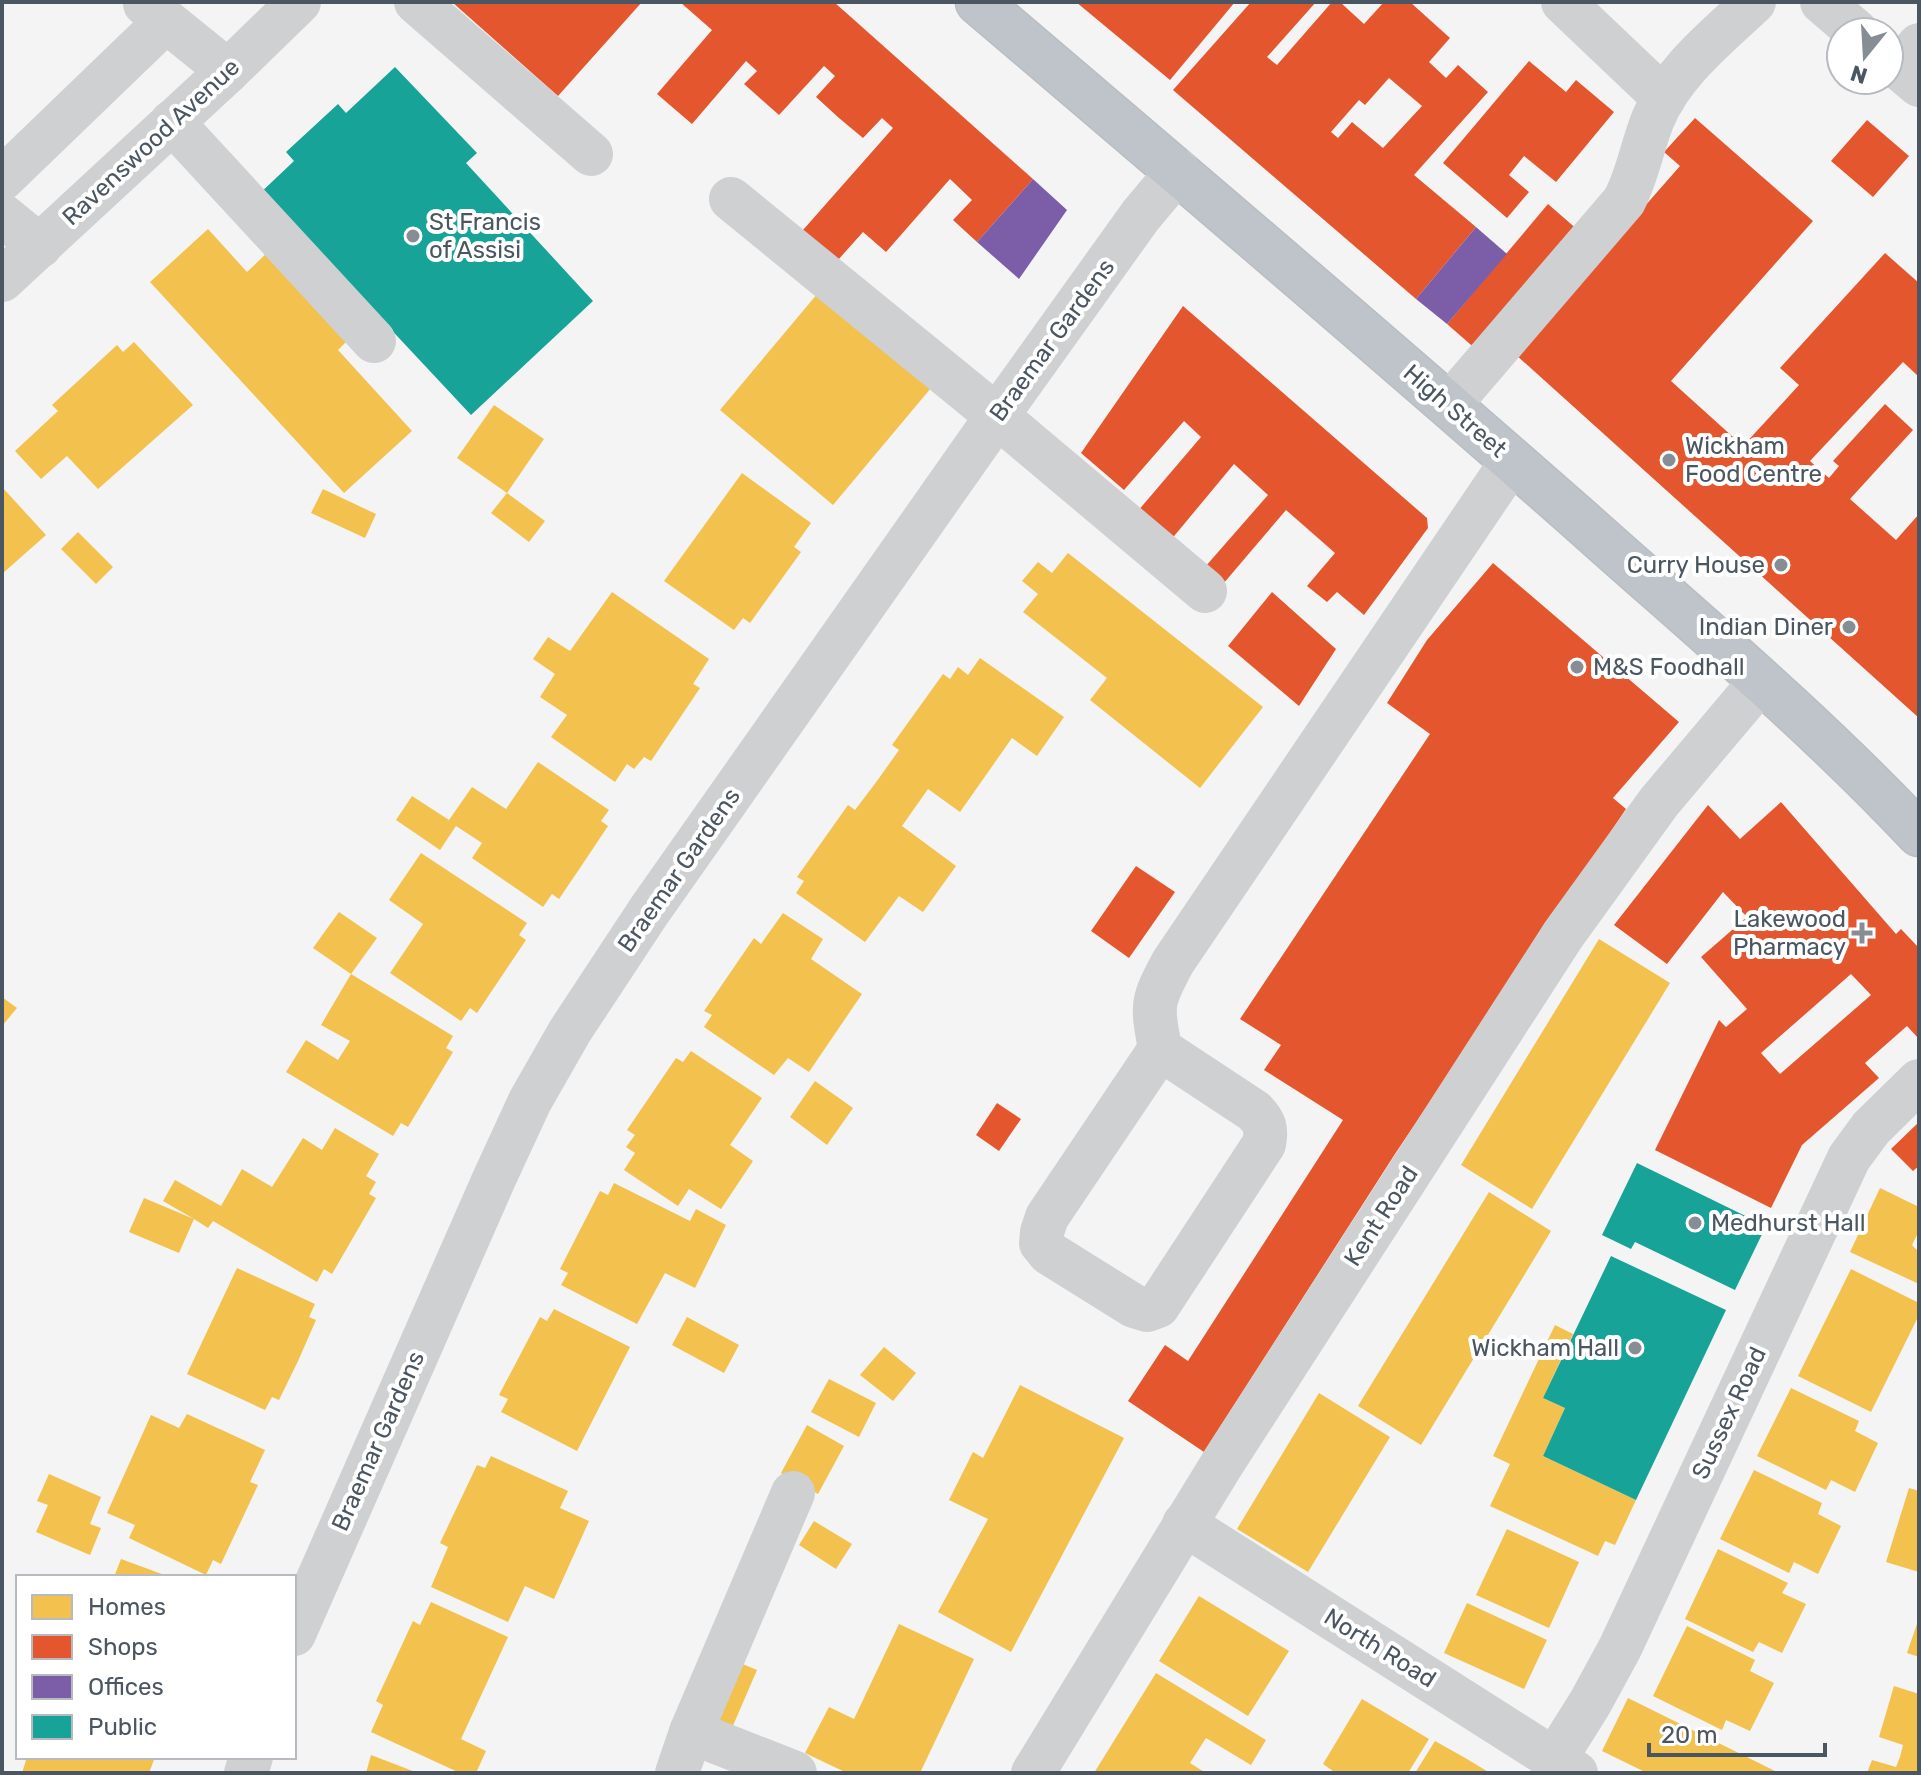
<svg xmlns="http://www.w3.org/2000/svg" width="1921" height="1775" viewBox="0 0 1921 1775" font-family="Rubik,sans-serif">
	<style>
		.homes { fill: #f2c14e }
		.shops { fill: #e4572e; fill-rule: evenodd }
		.offices { fill: #7b5ea7 }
		.public { fill: #17a398 }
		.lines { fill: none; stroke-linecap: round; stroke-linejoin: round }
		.highway-casing { stroke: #b9bec3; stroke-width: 47 }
		.minor { stroke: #ced0d2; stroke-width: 44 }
		.highway { stroke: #bec4c9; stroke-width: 44 }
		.poi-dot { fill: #868d94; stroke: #fff; stroke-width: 3 }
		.labels { text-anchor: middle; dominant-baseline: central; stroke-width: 8; stroke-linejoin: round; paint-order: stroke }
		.street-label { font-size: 24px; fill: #4a5661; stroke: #fff }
		.poi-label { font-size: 24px; fill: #4a5661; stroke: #fff; text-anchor: start }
	</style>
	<rect width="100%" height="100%" fill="#f4f4f4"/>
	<g class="homes">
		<polygon points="208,229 247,272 269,251 350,338 338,350 412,431 344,493 150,282"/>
		<polygon points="818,293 931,388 833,505 720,410"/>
		<polygon points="134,342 193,405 98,489 67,456 41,479 15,451 58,411 52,405 117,345 123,352"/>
		<polygon points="494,405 544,439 507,493 457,458"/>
		<polygon points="742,473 811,523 794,547 801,552 750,623 743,618 734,630 664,581"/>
		<polygon points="2,487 46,535 2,574"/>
		<polygon points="323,489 376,514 365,538 311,513"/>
		<polygon points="507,493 545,521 529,542 491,513"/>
		<polygon points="78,532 113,567 96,584 61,549"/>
		<polygon points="1068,553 1263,707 1200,788 1090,700 1107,678 1023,612 1038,594 1022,581 1038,562 1052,573"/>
		<polygon points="612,592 709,659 693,684 700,688 651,761 644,757 634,769 627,764 615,782 551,737 567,715 540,697 555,674 533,659 548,637 570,651"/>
		<polygon points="980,658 1064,717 1037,756 1012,738 960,812 928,789 902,826 956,866 923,912 899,896 865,942 796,893 804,881 797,877 848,805 855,810 877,781 899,750 892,745 943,674 950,679 958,667 968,675"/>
		<polygon points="538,762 609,810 601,821 608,826 584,862 559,899 552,894 543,907 472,858 482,843 456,826 440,850 396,820 412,796 449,820 472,787 506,809"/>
		<polygon points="421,853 527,923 519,935 526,940 477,1013 470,1008 461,1021 390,973 423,924 389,900"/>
		<polygon points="339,912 377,938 351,974 313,948"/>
		<polygon points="783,913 823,939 811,959 862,994 809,1072 788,1058 774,1075 704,1027 712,1015 704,1011 754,938 761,944"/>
		<polygon points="1599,939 1670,983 1532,1209 1461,1165"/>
		<polygon points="351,974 453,1036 446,1048 453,1052 408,1127 401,1123 393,1136 286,1072 306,1040 338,1060 350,1041 321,1025"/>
		<polygon points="2,997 17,1008 2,1026"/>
		<polygon points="691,1051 762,1098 730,1145 753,1161 721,1209 689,1189 678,1206 624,1170 635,1153 626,1147 635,1135 627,1130 676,1058 683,1062"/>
		<polygon points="815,1081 853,1108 827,1145 790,1117"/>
		<polygon points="335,1128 379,1154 366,1176 376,1182 369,1194 376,1198 332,1274 324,1269 317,1282 213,1221 208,1228 194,1219 179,1253 129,1232 144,1198 194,1219 163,1201 175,1180 221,1206 242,1169 272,1187 303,1138 322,1150"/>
		<polygon points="614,1183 690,1221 696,1209 726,1225 695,1288 665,1273 637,1324 561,1285 568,1273 560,1269 600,1191 608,1195"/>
		<polygon points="1880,1188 1919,1207 1919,1231 1912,1245 1919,1252 1919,1284 1850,1252"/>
		<polygon points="1489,1192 1551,1231 1421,1445 1358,1406"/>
		<polygon points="237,1268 315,1304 309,1317 316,1320 298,1361 279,1400 272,1397 265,1410 187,1374"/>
		<polygon points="1851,1269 1919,1303 1919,1315 1871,1412 1798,1376"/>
		<polygon points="554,1309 630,1347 577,1451 501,1412 508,1399 499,1395 540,1317 547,1321"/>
		<polygon points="687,1317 739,1345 724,1373 672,1345"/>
		<polygon points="1555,1325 1573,1334 1543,1398 1565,1408 1543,1456 1636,1500 1615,1545 1605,1541 1598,1556 1490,1506 1510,1464 1493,1456"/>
		<polygon points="884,1347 916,1373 893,1401 860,1375"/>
		<polygon points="829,1379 876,1403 859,1437 811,1412"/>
		<polygon points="1020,1385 1124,1438 1011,1652 938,1612 988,1519 949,1500 973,1452 983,1458"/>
		<polygon points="1791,1388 1859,1421 1855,1431 1878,1443 1855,1492 1831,1480 1826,1490 1757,1456"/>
		<polygon points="1319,1393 1390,1437 1308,1572 1237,1529"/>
		<polygon points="187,1414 265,1450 250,1482 258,1485 221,1564 213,1560 206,1575 129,1538 135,1525 107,1513 151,1415 179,1428"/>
		<polygon points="807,1425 844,1446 818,1494 781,1473"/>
		<polygon points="491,1456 568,1491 560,1508 589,1521 554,1599 525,1586 508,1622 431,1587 448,1547 440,1543 477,1465 485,1468"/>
		<polygon points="1754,1470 1822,1503 1818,1514 1841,1526 1818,1574 1794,1562 1789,1573 1720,1539"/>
		<polygon points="49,1474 101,1497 90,1524 101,1528 90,1555 36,1532 48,1505 37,1501"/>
		<polygon points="1909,1488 1919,1491 1919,1572 1886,1562"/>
		<polygon points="814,1521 852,1544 836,1569 799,1545"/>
		<polygon points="1507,1529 1579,1562 1549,1628 1476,1595"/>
		<polygon points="1718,1549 1788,1583 1782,1593 1806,1604 1782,1653 1759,1642 1753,1652 1685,1619"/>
		<polygon points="121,1559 170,1577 114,1577"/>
		<polygon points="1199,1596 1289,1651 1248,1716 1159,1661"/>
		<polygon points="431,1602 508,1637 461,1739 486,1751 476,1773 460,1773 371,1732 383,1705 376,1701 413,1621 420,1625"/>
		<polygon points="1467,1603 1547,1640 1524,1689 1444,1653"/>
		<polygon points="1919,1618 1919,1657 1907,1653"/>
		<polygon points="899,1624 974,1659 920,1773 847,1773 805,1753 829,1707 854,1719"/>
		<polygon points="1687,1626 1755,1660 1750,1671 1774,1683 1750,1731 1726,1720 1722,1730 1653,1696"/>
		<polygon points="733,1660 757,1670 732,1728 708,1718"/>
		<polygon points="1156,1673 1266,1740 1251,1765 1206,1738 1190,1763 1206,1773 1094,1773"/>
		<polygon points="1894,1686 1919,1694 1919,1773 1867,1773 1872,1760 1896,1767 1900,1757 1903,1745 1879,1737"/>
		<polygon points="1628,1698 1779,1773 1647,1773 1602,1751"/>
		<polygon points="1362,1699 1429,1739 1408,1773 1332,1773 1333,1771 1323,1764"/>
		<polygon points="1435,1741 1467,1759 1490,1773 1415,1773"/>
		<polygon points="371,1755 418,1773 366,1773"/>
		<polygon points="27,1757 155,1757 149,1773 22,1773"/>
	</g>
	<g class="shops">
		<polygon points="452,2 642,2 558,96"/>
		<polygon points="680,2 834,2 1033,179 977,242 953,220 972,200 950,179 886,252 863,232 838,260 803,230 893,128 882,118 863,138 839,118 816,97 835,76 824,66 779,115 744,84 757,71 746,61 692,124 657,94 712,30"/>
		<polygon points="1076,2 1235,2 1170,80"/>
		<path d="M1251,2H1316L1267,57L1277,65L1332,2H1340L1364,24L1384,2H1410L1450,38L1429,62L1446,78L1458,65L1488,92L1414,175L1476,227L1416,299L1173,90ZM1389,78L1422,106L1383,148L1352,122L1338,138L1331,132L1359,100L1365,105Z"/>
		<polygon points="1529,61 1566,92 1576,80 1614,112 1556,182 1524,156 1509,175 1529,192 1507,218 1443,163"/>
		<polygon points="1695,118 1813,221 1671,381 1743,446 1799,385 1780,368 1885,253 1919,283 1919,377 1903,362 1810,461 1829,478 1839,466 1833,461 1885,404 1913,430 1850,499 1896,540 1919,514 1919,718 1515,354 1680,166 1664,152"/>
		<polygon points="1867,120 1909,156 1873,197 1831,161"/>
		<polygon points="1548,204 1579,231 1478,351 1447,324"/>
		<polygon points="1183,306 1427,518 1428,528 1364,615 1337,592 1327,602 1307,586 1335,553 1286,510 1223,584 1205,567 1268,495 1234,464 1170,541 1137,512 1201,437 1184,421 1124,490 1081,453"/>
		<polygon points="1493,563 1679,722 1613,798 1626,809 1395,1154 1204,1452 1128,1401 1165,1345 1188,1361 1343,1120 1264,1070 1281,1045 1240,1019 1430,734 1387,703 1427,640"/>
		<polygon points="1272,592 1336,649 1299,706 1228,646"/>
		<path d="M1781,802L1896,934L1901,929L1919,948V1039L1907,1026L1865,1063L1879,1078L1802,1145L1771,1208L1655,1150L1719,1020L1726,1027L1747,1009L1701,957L1747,917L1723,892L1667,964L1614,925L1708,805L1740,839ZM1851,974L1871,995L1780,1074L1761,1053Z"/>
		<polygon points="1136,866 1175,892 1129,958 1091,931"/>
		<polygon points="997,1103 1021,1119 999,1151 976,1135"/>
		<polygon points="1919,1122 1919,1166 1913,1171 1891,1149"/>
	</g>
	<g class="offices">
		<polygon points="1033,179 1067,210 1019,279 977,242"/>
		<polygon points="1476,227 1507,254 1447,324 1416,299"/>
	</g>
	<g class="public">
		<polygon points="395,67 477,153 466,163 593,301 471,415 340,275 256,197 294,161 286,152 338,104 346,113"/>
		<polygon points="1637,1163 1766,1226 1735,1290 1635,1242 1631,1249 1602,1235"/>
		<polygon points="1611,1256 1726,1310 1636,1500 1543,1456 1565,1408 1543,1398"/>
	</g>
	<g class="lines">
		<g class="highway-casing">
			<path id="highway" d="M978,2C1180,174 1382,346 1581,521C1695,623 1814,722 1919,834"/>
		</g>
		<g class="minor">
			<polyline points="416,2 591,154"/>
			<polyline points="1563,2 1664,98"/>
			<polyline points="1822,2 1857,32"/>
			<polyline points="145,4 228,71"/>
			<polyline points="1919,45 1900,69 1919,85"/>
			<polyline points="172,122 374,341"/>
			<polyline points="2,179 166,21"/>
			<polyline points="731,199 997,416 1205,591"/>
			<polyline points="2,215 40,246"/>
			<polyline points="2,280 228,71 299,2"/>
			<path d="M1449,405L1624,201C1638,175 1642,146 1653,119C1672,72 1718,36 1754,2"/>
			<path d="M1160,1049L1254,1111C1265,1122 1267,1129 1264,1144L1158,1306L1147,1310L1134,1306L1049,1253L1041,1243L1042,1232L1047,1217Z"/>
			<path d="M1160,1049C1152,1004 1151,1003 1173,962L1512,461"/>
			<polyline points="793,1493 691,1732 795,1773"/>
			<polyline points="1184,1524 1576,1773"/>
			<polyline points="294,1634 494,1179 530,1101 570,1031 649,911 997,416 1141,215 1178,171"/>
			<polyline points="1555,1759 1590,1703 1620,1648 1849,1158 1871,1128 1919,1081"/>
			<polyline points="246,1773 251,1757"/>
			<polyline points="677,1773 691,1732"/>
			<polyline points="1033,1773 1222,1464 1563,935 1659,802 1761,681"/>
		</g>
		<use href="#highway" class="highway"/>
	</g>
	<g class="poi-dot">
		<circle cx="413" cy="236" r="8"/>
		<circle cx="1669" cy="460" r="8"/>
		<circle cx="1781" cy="565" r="8"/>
		<circle cx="1849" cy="627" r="8"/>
		<circle cx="1577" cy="667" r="8"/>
		<path d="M1858 921h8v8h8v8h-8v8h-8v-8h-8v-8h8z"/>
		<circle cx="1695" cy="1223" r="8"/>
		<circle cx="1635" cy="1348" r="8"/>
	</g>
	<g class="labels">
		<g class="street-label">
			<text transform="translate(151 142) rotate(-43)">Ravenswood Avenue</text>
			<text transform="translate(1052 340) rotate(-54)">Braemar Gardens</text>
			<text transform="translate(1455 411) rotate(41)">High Street</text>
			<text transform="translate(679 870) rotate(-55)">Braemar Gardens</text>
			<text transform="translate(1381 1216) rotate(-57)">Kent Road</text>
			<text transform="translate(1729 1413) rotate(-65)">Sussex Road</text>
			<text transform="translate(378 1441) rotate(-66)">Braemar Gardens</text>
			<text transform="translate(1380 1648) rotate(32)">North Road</text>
		</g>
		<g class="poi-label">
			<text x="429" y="222">St Francis<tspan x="429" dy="28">of Assisi</tspan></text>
			<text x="1685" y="446">Wickham<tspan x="1685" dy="28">Food Centre</tspan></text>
			<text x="1765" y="565" text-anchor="end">Curry House</text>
			<text x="1833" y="627" text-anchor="end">Indian Diner</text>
			<text x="1593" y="667">M&amp;S Foodhall</text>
			<text x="1846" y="919" text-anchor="end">Lakewood<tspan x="1846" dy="28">Pharmacy</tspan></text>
			<text x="1711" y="1223">Medhurst Hall</text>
			<text x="1619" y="1348" text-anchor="end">Wickham Hall</text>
		</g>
	</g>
	<rect width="1921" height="1775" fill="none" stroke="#4a5661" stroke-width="8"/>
	<rect x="16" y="1575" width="280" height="184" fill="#ffffff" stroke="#b7bbc0" stroke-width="2"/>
	<rect x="32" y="1595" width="40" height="24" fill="#f2c14e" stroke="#b7bbc0" stroke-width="2"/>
	<text x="88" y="1615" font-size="24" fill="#4a5661">Homes</text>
	<rect x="32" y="1635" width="40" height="24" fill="#e4572e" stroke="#b7bbc0" stroke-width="2"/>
	<text x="88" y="1655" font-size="24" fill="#4a5661">Shops</text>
	<rect x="32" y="1675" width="40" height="24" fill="#7b5ea7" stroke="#b7bbc0" stroke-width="2"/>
	<text x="88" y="1695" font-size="24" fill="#4a5661">Offices</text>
	<rect x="32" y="1715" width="40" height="24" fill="#17a398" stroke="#b7bbc0" stroke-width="2"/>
	<text x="88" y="1735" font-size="24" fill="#4a5661">Public</text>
	<g transform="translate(1865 56) rotate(198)"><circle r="38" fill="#ffffff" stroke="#b7bbc0" stroke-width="2"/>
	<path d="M0-6L14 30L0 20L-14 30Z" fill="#868d94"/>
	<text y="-12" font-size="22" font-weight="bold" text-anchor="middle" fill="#4a5661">N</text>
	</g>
	<path d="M1649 1743v12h176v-12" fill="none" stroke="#4a5661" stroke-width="4"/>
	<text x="1661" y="1743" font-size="24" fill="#4a5661" stroke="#ffffff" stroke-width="6" paint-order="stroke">20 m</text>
</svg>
